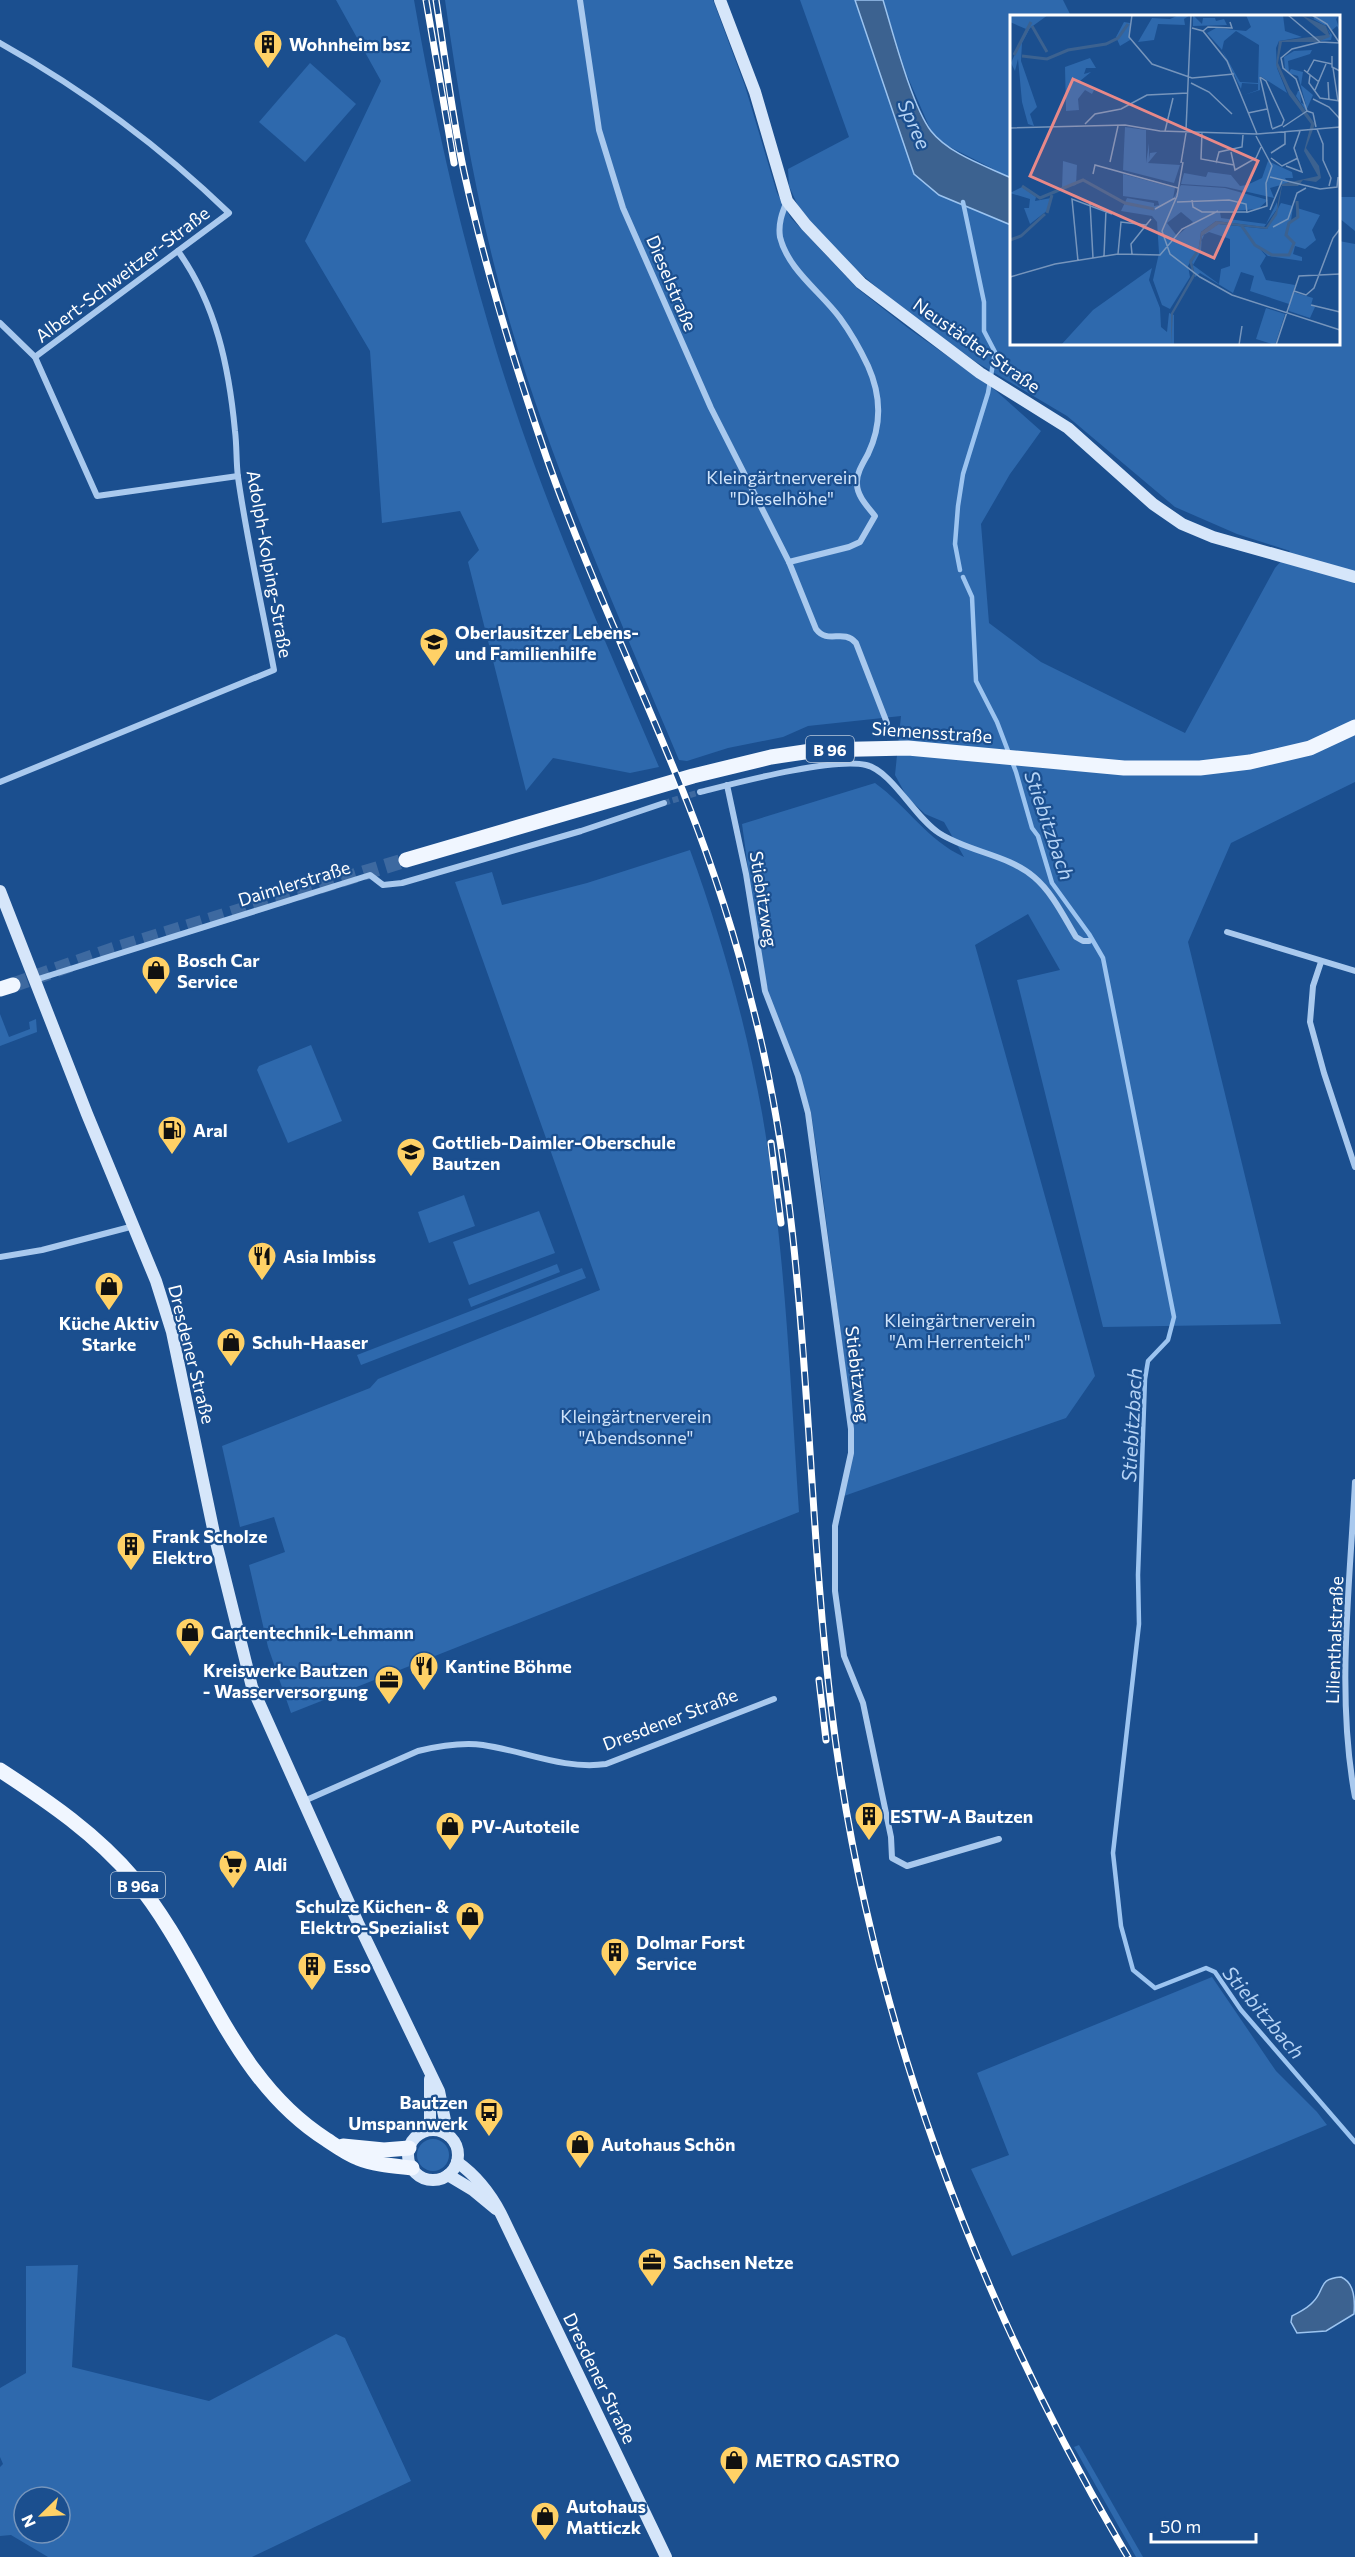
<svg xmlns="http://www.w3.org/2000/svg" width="1355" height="2557" viewBox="0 0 1355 2557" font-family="Commissioner,sans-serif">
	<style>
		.green { fill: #2e69ad; fill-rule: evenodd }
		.water { fill: #3c6290; stroke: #9cc4f0; stroke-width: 1.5 }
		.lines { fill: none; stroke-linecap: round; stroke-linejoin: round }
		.stream { stroke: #9cc4f0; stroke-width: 4.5 }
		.street-tunnel { stroke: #3d69a0; stroke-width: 6; stroke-dasharray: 6 3; stroke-linecap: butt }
		.primary-tunnel { stroke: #3d69a0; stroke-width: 15; stroke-dasharray: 15 8; stroke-linecap: butt }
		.street { stroke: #a9c9ee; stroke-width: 6 }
		.secondary { stroke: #d6e6fa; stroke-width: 12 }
		.primary { stroke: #f0f6ff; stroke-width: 15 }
		.rail-casing { stroke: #fff; stroke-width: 7 }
		.rail { stroke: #1b4f8f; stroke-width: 4.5; stroke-dasharray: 14; stroke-linecap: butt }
		.labels { text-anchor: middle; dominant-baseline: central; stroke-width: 4.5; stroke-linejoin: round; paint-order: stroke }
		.shield { fill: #1b4f8f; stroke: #bbcadd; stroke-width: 1.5 }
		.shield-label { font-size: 16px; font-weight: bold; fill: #fff }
		.poi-label { font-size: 18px; font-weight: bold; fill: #fff; stroke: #1b4f8f; text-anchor: start }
		.street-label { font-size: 18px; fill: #fff; stroke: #1b4f8f }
		.park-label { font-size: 18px; fill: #cfe3fa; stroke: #1b4f8f }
		.water-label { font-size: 20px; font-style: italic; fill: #b5d3f5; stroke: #1b4f8f }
		.inset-river { fill: none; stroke: #3c6290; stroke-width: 3 }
		.inset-road { fill: none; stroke: #7695bc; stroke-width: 1.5 }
		.view { fill: #e88989; fill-opacity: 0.15; stroke: #e88989; stroke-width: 3 }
		.inset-edge { fill: none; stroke: #fff; stroke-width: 3 }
	</style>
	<rect width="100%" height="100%" fill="#1b4f8f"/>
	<g class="green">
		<path d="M336,0H414C441,156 479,312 533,461C571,565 616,666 659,767L630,773L553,758L526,791L468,562L479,550L460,511L382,523L370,351L305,241L381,81Z"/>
		<path d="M445,0H713L745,86L777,193L791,218L858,289L908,328L995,390L1041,431L1010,474L981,524L989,623L1041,662L1185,733L1275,568L1290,551L1237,534L1175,507L1067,416L976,362L908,314L839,255L798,206L789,186L788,169L849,137L800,0H855L914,174L939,195L1011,225L1012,344H1338L1339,241L1355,244V782L1231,843L1188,942L1281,1324L1103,1327L1017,980L1060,970L1028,914L975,945L1095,1376L1066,1418L844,1496L853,1428L820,1173L811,1112L770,999L760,956L742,824L875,783C907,806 927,840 964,857L944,822L925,814L907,797L895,775L901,716L808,726L783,737L728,748L687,761L679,760C620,619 557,479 513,333C480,224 461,113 445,0Z"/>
		<polygon points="883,0 1063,0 1071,16 1012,16 1011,178 946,145 931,131 906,73"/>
		<polygon points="310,63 356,104 305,162 259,122"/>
		<polygon points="1338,197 1355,197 1355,231 1339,218"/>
		<path d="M690,850C721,935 746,1024 762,1113C785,1244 790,1379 799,1512L291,1713L268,1647L249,1565L285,1552L274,1517L240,1527L222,1446L370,1388L378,1379L600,1290L455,882L492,872L502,905L587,883Z"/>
		<polygon points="0,1014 9,1037 30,1029 29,1022 36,1019 37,1032 0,1046"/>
		<polygon points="311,1045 342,1121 288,1143 257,1070 259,1066"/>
		<polygon points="464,1195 475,1226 429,1243 418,1212"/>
		<polygon points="539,1211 555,1253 469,1285 453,1242"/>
		<polygon points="557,1264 560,1272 471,1307 468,1299"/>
		<polygon points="582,1268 586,1278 361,1365 357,1355"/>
		<polygon points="1212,1977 1276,2071 1317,2112 1327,2125 1012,2256 971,2169 1009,2155 977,2073"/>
		<circle cx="433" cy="2155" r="16"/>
		<path d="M78,2265L72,2367L209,2401L336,2334L345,2338L411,2481L252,2557H48L11,2535L0,2536V2467L3,2464L0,2457V2388L26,2373V2266ZM24,2497H60V2533H24Z"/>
		<polygon points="1079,2445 1143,2557 1136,2557 1074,2447"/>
	</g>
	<g class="water">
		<path d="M855,0H883C893,33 912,106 931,131C949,154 986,166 1011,178V225L939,195L914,174Z"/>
		<path d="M1341,2277C1355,2283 1355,2301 1354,2314L1326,2331L1297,2333L1291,2322L1292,2316C1299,2312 1307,2309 1313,2302C1326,2289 1317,2279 1341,2277Z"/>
	</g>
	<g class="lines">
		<g class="stream">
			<polyline points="960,570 955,544 958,506 963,474 988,393 995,352 984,331 984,302 963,202"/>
			<polyline points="963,577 972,597 976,681 997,722 1016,772 1032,828 1038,836 1052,883 1089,934 1103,958 1174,1317 1168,1340 1148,1361 1145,1379 1138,1575 1139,1624 1113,1853 1121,1926 1133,1970 1155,1988 1206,1968 1215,1972 1241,2010 1355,2142"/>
		</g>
		<polyline class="street-tunnel" points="664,803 700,792"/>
		<polyline class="primary-tunnel" points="13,985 112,950 406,860"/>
		<g class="street">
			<path d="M580,0L599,130L623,208L711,408L789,562L816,629C828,645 843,628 856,643L887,723"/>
			<path d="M0,43C84,90 160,146 229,213L35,357"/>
			<path d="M787,201C782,213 778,224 780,237C788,270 821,292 840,318C851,333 860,349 868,366C881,395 882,425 868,454C863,463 856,474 857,484C857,496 868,507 875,516L860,542L849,547L789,562"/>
			<polyline points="0,323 35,357 97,496 238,476"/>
			<path d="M0,782L274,670C262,606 247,541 238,477C236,462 237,447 235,431C229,367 216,304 178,251"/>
			<polyline points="727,785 746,874 765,991 798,1076 808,1113 851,1429 851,1453 835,1526 835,1591 844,1656 863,1703 891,1837 892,1858 907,1866 999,1839"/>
			<path d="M700,792C736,783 833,757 866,765C892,771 915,818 939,833C968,852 1007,854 1034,877C1052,892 1064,917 1076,937L1083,941H1089"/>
			<polyline points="1227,932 1355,971"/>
			<polyline points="1321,962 1313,986 1310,1022 1324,1073 1355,1167"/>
			<polyline points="35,980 370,875 383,885 402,883 581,831 664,803"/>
			<polyline points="0,1257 42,1250 134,1226"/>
			<path d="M1355,1482C1350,1585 1336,1695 1355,1797"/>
			<path d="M304,1801L418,1751C439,1746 461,1742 483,1745C524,1751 564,1770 606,1764L774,1699"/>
		</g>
		<g class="secondary">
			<polyline points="720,0 755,92 787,201 806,225 861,283 980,373 1068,428 1153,504 1182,524 1213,537 1355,577"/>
			<polyline points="0,891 87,1114 156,1281 172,1332 215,1538 252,1687 358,1923 439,2091 448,2135"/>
			<circle cx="433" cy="2155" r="25"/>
			<polyline points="430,2130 430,2079"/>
			<path d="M457,2162C477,2176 490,2193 501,2214L666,2557"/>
			<polyline points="448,2175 473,2190 496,2209"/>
		</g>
		<g class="primary">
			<polyline points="406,860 693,776 771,757 818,750 908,748 1124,768 1200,768 1250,762 1310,748 1355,727"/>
			<polyline points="0,989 13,985"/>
			<path d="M0,1770C49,1802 96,1834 134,1879C204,1963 230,2079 327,2140C336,2146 347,2154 358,2158C375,2165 394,2166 412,2168"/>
			<polyline points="343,2146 384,2150 409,2148"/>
		</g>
		<g class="rail-casing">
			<g id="rail">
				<polyline points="426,0 454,163"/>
				<path d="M436,0C445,57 452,115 464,172C485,268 514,363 546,456C587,574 642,687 688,804C714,870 736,939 753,1008C812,1238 803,1480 832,1714C868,2010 976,2302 1128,2557"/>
				<polyline points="771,1143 781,1223"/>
				<polyline points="819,1680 826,1740"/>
			</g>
		</g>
		<use href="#rail" class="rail"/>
	</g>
	<defs>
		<g id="building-pin" transform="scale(1.5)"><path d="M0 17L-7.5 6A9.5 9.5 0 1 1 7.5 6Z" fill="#ffd166" stroke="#1b4f8f"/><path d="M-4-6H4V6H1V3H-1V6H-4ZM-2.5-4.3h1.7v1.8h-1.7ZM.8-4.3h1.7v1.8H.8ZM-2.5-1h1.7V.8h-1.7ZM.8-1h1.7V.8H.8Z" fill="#111"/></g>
		<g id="school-pin" transform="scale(1.5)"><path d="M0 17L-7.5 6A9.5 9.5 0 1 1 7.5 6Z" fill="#ffd166" stroke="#1b4f8f"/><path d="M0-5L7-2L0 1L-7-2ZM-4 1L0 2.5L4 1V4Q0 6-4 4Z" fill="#111"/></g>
		<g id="shop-pin" transform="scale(1.5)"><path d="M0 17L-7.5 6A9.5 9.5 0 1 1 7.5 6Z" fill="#ffd166" stroke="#1b4f8f"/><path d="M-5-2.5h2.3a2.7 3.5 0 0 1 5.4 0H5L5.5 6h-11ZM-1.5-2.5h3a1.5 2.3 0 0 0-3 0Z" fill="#111"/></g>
		<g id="fuel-pin" transform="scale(1.5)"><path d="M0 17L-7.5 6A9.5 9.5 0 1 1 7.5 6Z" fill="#ffd166" stroke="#1b4f8f"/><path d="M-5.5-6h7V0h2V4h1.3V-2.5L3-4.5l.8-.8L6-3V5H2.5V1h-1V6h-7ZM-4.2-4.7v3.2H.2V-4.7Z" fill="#111"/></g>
		<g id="restaurant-pin" transform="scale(1.5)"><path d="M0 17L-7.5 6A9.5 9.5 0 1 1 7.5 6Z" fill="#ffd166" stroke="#1b4f8f"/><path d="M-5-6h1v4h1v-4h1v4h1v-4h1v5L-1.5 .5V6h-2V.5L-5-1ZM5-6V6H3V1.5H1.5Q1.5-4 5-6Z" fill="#111"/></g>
		<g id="office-pin" transform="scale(1.5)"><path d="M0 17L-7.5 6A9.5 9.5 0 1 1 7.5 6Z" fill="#ffd166" stroke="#1b4f8f"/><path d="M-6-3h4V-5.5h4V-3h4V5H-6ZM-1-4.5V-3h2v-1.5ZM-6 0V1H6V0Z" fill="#111"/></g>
		<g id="supermarket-pin" transform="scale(1.5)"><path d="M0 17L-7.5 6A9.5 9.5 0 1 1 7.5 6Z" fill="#ffd166" stroke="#1b4f8f"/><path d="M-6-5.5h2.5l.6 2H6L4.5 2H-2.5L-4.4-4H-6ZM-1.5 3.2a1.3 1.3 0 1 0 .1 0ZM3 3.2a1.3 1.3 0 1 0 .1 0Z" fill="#111"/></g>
		<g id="bus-pin" transform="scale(1.5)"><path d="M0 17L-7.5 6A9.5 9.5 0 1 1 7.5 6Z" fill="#ffd166" stroke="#1b4f8f"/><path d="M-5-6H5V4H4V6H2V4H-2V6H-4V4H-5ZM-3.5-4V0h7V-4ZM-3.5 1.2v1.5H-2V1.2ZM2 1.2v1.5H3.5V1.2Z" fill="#111"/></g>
	</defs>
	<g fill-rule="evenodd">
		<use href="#building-pin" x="268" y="44"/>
		<use href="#school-pin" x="434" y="642"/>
		<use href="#shop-pin" x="156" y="970"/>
		<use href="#fuel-pin" x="172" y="1130"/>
		<use href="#school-pin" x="411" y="1152"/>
		<use href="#restaurant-pin" x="262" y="1256"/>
		<use href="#shop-pin" x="109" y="1286"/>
		<use href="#shop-pin" x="231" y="1342"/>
		<use href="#building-pin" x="131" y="1546"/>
		<use href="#shop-pin" x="190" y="1632"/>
		<use href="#restaurant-pin" x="424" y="1666"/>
		<use href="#office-pin" x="389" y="1680"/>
		<use href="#building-pin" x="869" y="1816"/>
		<use href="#shop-pin" x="450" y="1826"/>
		<use href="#supermarket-pin" x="233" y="1864"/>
		<use href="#shop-pin" x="470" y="1916"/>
		<use href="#building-pin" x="615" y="1952"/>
		<use href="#building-pin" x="312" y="1966"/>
		<use href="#bus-pin" x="489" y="2112"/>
		<use href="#shop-pin" x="580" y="2144"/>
		<use href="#office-pin" x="652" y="2262"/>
		<use href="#shop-pin" x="734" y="2460"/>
		<use href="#shop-pin" x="545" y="2516"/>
	</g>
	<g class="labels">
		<g class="shield">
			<rect x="806" y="736" width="48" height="26" rx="4.5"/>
			<rect x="111" y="1872" width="54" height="26" rx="4.5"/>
		</g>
		<g class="shield-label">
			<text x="830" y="749">B 96</text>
			<text x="138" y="1885">B 96a</text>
		</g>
		<g class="poi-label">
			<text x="289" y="44">Wohnheim bsz</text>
			<text x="455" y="632">Oberlausitzer Lebens-<tspan x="455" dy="21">und Familienhilfe</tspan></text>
			<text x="177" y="960">Bosch Car<tspan x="177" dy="21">Service</tspan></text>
			<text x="193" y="1130">Aral</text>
			<text x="432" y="1142">Gottlieb-Daimler-Oberschule<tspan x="432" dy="21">Bautzen</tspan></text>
			<text x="283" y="1256">Asia Imbiss</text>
			<text x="109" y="1323" text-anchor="middle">Küche Aktiv<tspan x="109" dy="21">Starke</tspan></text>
			<text x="252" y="1342">Schuh-Haaser</text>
			<text x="152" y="1536">Frank Scholze<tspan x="152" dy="21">Elektro</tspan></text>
			<text x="211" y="1632">Gartentechnik-Lehmann</text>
			<text x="445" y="1666">Kantine Böhme</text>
			<text x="368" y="1670" text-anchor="end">Kreiswerke Bautzen<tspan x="368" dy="21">- Wasserversorgung</tspan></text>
			<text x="890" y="1816">ESTW-A Bautzen</text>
			<text x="471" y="1826">PV-Autoteile</text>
			<text x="254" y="1864">Aldi</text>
			<text x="449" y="1906" text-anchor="end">Schulze Küchen- &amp;<tspan x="449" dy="21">Elektro-Spezialist</tspan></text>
			<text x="636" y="1942">Dolmar Forst<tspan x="636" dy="21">Service</tspan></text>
			<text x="333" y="1966">Esso</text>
			<text x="468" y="2102" text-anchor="end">Bautzen<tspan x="468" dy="21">Umspannwerk</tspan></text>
			<text x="601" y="2144">Autohaus Schön</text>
			<text x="673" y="2262">Sachsen Netze</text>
			<text x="755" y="2460">METRO GASTRO</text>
			<text x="566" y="2506">Autohaus<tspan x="566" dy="21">Matticzk</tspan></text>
		</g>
		<g class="street-label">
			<text transform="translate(122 274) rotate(-37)">Albert-Schweitzer-Straße</text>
			<text transform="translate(672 283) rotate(67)">Dieselstraße</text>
			<text transform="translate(977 345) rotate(35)">Neustädter Straße</text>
			<text transform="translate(270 564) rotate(80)">Adolph-Kolping-Straße</text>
			<text transform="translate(932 732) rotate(4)">Siemensstraße</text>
			<text transform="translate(294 883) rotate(-17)">Daimlerstraße</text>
			<text transform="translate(764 899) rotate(81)">Stiebitzweg</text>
			<text transform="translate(192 1354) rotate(76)">Dresdener Straße</text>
			<text transform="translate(858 1374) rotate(83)">Stiebitzweg</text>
			<text transform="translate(1334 1640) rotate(-88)">Lilienthalstraße</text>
			<text transform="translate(670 1719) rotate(-21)">Dresdener Straße</text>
			<text transform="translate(600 2378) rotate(64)">Dresdener Straße</text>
		</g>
		<g class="park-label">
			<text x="782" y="477">Kleingärtnerverein<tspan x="782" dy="21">"Dieselhöhe"</tspan></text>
			<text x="960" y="1320">Kleingärtnerverein<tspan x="960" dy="21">"Am Herrenteich"</tspan></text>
			<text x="636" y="1416">Kleingärtnerverein<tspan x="636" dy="21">"Abendsonne"</tspan></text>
		</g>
		<g class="water-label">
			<text transform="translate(915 124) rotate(66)">Spree</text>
			<text transform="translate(1050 825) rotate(71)">Stiebitzbach</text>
			<text transform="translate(1131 1425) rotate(-87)">Stiebitzbach</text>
			<text transform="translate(1264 2012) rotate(50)">Stiebitzbach</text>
		</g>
	</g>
	<g transform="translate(1010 15)">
		<rect width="330" height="330" fill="#1b4f8f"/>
		<path d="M0,0H38L20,13L12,28L11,46L27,92L20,99L24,111L18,109L12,87L8,44L5,56L1,48L16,14L0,7ZM169,0H180L174,4L175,10L148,9L144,25L128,27L142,3L160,4ZM183,0L192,9L193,3H205L206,6L214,4L217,10L183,11ZM236,0H273L275,16L292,22L269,26L266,33L267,53L277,78L250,61V75L234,80L248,75V69L232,68L231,74L212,35L197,18L206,13L236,16L241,12ZM226,16L249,30L248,68L230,67L212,35L214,26ZM296,0L304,4L303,0H330L326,4L330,16L327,11L321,16L319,11L315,10L322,20L321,25L310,26L320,19L316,11ZM114,7L120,8V25L110,31L106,22ZM302,35L300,39L278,46L279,57L281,54L293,57L291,70L303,80L296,96L286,81L288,76H290L291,88L296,90L288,61L278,58L275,55L274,42L284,36ZM80,43L86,53H76L74,59L81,57L70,66L84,75L82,79L75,75L68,84L69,95L56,96L55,52ZM115,112L136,115V148L139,128V144L140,138L147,137L138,148L170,150L164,168L113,155ZM53,146L67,150L66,170L52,173ZM258,146L282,157L283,163H275L278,168L260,173L264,183L216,172L171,169L174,158L196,162L198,157L221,160L230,171L237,170L252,163ZM113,159L165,173L163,184L171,170L215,173L258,185L248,194L210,197L211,203L256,209L267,187V194L254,212L206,206L191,217L189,232L178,251L180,262L160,294L152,290L143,265L149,238L147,207L142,201L111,196L117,183L144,188V191L149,190L148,186L113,181ZM171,197L183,207L167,221L157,208ZM12,172L26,182L25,186L41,183L38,195L20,209L14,193H19L20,184L0,178ZM271,188L283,191L281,206L286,204L287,193L310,200L302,215L306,225L295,234L285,231L283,239L292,242V246L258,241L250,234L256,241L250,251L256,265L285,270L283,277L303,283L301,290L305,292L300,303L279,296V289L240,276L244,261L231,257L223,278L190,258L185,262L182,247L195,218L208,209L257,214ZM199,217L220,224V251L211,254L209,269L183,250L191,236L192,221ZM142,253L139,265L150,293L151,312L157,317L159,298L164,300V330H51L83,295ZM256,293L275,299L265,330L246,324Z" fill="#2e69ad" fill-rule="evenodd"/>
		<path d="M291,0L316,11L320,22L307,27H272L268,48L280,74L305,109L296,133L309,151L311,163L306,167L293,165L288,171H272L267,200L257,214L209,209L192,221L190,235L182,247L185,261L163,299L161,330V298L183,259L179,246L189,232L191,217L206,206L256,212L266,196L272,169L308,161L294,136L301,109L279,80L266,50L269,26L316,20Z" fill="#3c6290"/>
		<path class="inset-river" d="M22,11L37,37M4,40L21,7M12,41L37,44L58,35L96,29L108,23L118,9M12,171L30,183L73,165L115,188L144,194M37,198L42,180M231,210L245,230L262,240H279L284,228L276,220L279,208L288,202L287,186M0,225L11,221L35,199"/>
		<path class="inset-road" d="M122,0L119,22L142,49L182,63L224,59M278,0L310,27M302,0L317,9L329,27M182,13L193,16L217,46L247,119M193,16L198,12L222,13L220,7M322,41V52L330,56M323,53L328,86M294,55L309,67M297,58L304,45L322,49M300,60L299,68L310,83L330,86M250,62L256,66L274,105L272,110L262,114M250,62L262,113M318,67L319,85M181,68L199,77L222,99M305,75L316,49M303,84L319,92L330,104M297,96L286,64L273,53L271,43L282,34L310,27L330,28M297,96L303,98L306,112M238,98L257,94M75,109L85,99L111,94L137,80L178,78M273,112L297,96M0,113L115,110L150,116L247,119M307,114L313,129V145L321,163L319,171M176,115L181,0M155,116L163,83M192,117L191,144L224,150M247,119L330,112M221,137L225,155L246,143L251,132M261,138L275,129V116M330,142V163M261,143L272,151L288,143M100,147L108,111M173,147L167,181L152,216L160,239L190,262L222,280L330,315M171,148L176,118M206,148L209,137L232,132L233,120M276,151L292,157L284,133L290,116M83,159L85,150L168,173M260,162L310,174L327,172L328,162M182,185L183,192L192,197H238L257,191L256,168L262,151L246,121M167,187L219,185L236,189L237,198M80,188L83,243M145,194L165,183M260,195L272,166M263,212L278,204L287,178L296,173M108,239L111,207L136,210M122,239L121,229L141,204M94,241L96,195M68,246L62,184L102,199M0,262L45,249L108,239L150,240L172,214L208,196M284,276L296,280L304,273L323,223L330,214M301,290L330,297M229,330L232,311M266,330L289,261L330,259"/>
		<path class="view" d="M63,64L248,146L204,243L20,161Z"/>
		<rect width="330" height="330" class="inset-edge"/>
	</g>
	<g transform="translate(42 2515) rotate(246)"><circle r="28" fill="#1b4f8f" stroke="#7695bc" stroke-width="1.5"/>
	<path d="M0-4.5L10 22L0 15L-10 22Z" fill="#ffd166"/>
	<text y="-9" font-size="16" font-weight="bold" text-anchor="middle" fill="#ffffff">N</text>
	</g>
	<path d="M1151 2533v9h105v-9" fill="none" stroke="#ffffff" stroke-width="3"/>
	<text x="1160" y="2533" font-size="18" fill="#ffffff" stroke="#1b4f8f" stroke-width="4.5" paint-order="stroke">50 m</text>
</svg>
